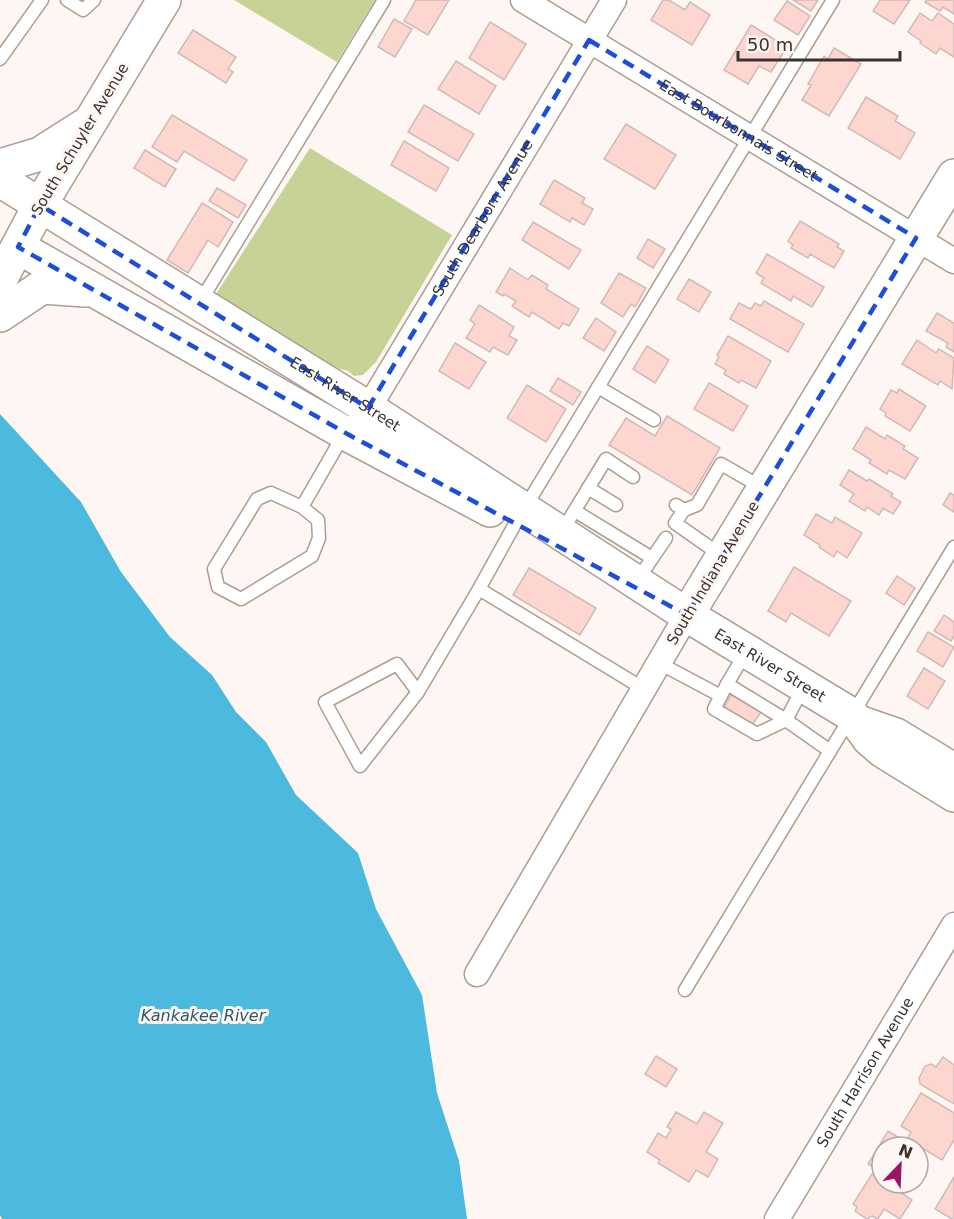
<svg xmlns="http://www.w3.org/2000/svg" width="954" height="1219" viewBox="0 0 954 1219" font-family="'DejaVu Sans',sans-serif">
	<style>
		.green { fill: #c7d297 }
		.water { fill: #4bbade }
		.building { fill: #fdd6d0; stroke: #d0bbb8; stroke-width: 1.5 }
		.lines { fill: none; stroke-linecap: round; stroke-linejoin: round }
		.lane-casing { stroke: #ae9d93; stroke-width: 15 }
		.street-casing { stroke: #ae9d93; stroke-width: 27 }
		.secondary-casing { stroke: #ae9d93; stroke-width: 36 }
		.primary-casing { stroke: #ae9d93; stroke-width: 36 }
		.lane { stroke: #fff; stroke-width: 12 }
		.street { stroke: #fff; stroke-width: 24 }
		.secondary { stroke: #fff; stroke-width: 33 }
		.primary { stroke: #fff; stroke-width: 33 }
		.marked { fill: none; stroke: #1d4ed8; stroke-width: 4.5; stroke-dasharray: 12 8; stroke-linejoin: round }
		.labels { text-anchor: middle; dominant-baseline: central; stroke-width: 6; stroke-linejoin: round; paint-order: stroke }
		.street-label { font-size: 15px; fill: #39322e; stroke: #fef6f2 }
		.water-label { font-size: 16px; font-style: italic; fill: #2b5a69; stroke: #fef6f2 }
	</style>
	<rect width="100%" height="100%" fill="#fef6f2"/>
	<g class="green">
		<polygon points="234,0 375,0 337,62"/>
		<polygon points="310,148 452,235 376,362 363,375 354,376 348,371 337,368 216,294"/>
	</g>
	<polygon class="water" points="0,414 81,502 121,572 170,637 212,675 236,712 266,742 296,795 358,853 376,909 422,995 437,1093 459,1161 467,1219 2,1219 0,1215"/>
	<g class="building">
		<polygon points="416,0 449,0 428,35 404,21"/>
		<polygon points="663,0 669,0 685,10 690,2 710,15 692,45 651,20"/>
		<polygon points="793,0 818,0 811,11"/>
		<polygon points="880,0 910,0 894,24 873,11"/>
		<polygon points="927,0 954,0 954,14 943,7 940,11 925,2"/>
		<polygon points="787,1 810,16 798,35 774,20"/>
		<polygon points="920,13 932,21 938,13 954,24 954,57 940,48 936,54 920,43 921,41 908,32"/>
		<polygon points="394,19 412,29 395,57 378,47"/>
		<polygon points="490,22 526,44 504,80 469,58"/>
		<polygon points="751,25 787,47 771,72 759,66 748,84 724,70"/>
		<polygon points="193,30 236,57 228,69 233,72 226,83 178,53"/>
		<polygon points="834,48 861,64 829,116 802,100 811,85 808,84 824,56 828,59"/>
		<polygon points="456,61 496,86 479,114 438,89"/>
		<polygon points="866,97 898,116 895,121 915,133 900,159 848,128"/>
		<polygon points="424,105 474,134 458,161 408,132"/>
		<polygon points="172,115 247,160 234,181 184,151 177,162 152,147"/>
		<polygon points="626,124 676,155 655,189 604,159"/>
		<polygon points="404,141 449,168 436,191 391,165"/>
		<polygon points="145,150 176,169 165,187 134,168"/>
		<polygon points="554,180 585,198 582,203 593,209 584,225 572,218 570,222 540,204"/>
		<polygon points="217,188 246,205 238,218 209,201"/>
		<polygon points="202,203 233,222 218,247 208,240 188,273 167,260"/>
		<polygon points="800,221 839,244 837,247 844,251 834,268 810,254 808,258 791,248 793,245 788,241"/>
		<polygon points="533,222 581,250 569,269 522,240"/>
		<polygon points="648,239 665,249 653,268 637,258"/>
		<polygon points="767,254 824,287 812,307 793,296 791,301 761,283 764,278 756,273"/>
		<polygon points="510,268 528,280 532,275 548,285 546,289 579,309 569,326 563,323 559,329 532,312 529,317 512,306 516,301 504,294 503,296 496,292"/>
		<polygon points="619,273 646,288 635,307 631,304 623,317 601,303"/>
		<polygon points="689,279 711,292 699,312 677,299"/>
		<polygon points="764,301 804,324 788,352 730,319 739,303 751,309 755,303 761,306"/>
		<polygon points="479,305 514,327 509,336 517,340 508,355 493,347 490,352 466,338 475,324 470,320"/>
		<polygon points="937,313 954,323 954,352 946,347 948,343 926,331"/>
		<polygon points="596,318 616,332 604,351 583,338"/>
		<polygon points="728,336 771,361 756,388 741,380 739,383 724,374 726,370 715,364 719,357 717,355"/>
		<polygon points="917,340 936,353 939,349 954,358 952,389 940,381 938,385 902,364"/>
		<polygon points="455,343 486,362 469,389 439,371"/>
		<polygon points="647,346 669,360 655,383 633,369"/>
		<polygon points="558,378 581,392 573,405 550,391"/>
		<polygon points="709,383 748,406 733,431 694,409"/>
		<polygon points="527,385 566,409 546,442 507,418"/>
		<polygon points="899,389 926,406 910,431 885,416 886,413 880,409 891,390 897,393"/>
		<polygon points="667,416 720,448 692,495 609,445 626,418 655,436"/>
		<polygon points="866,427 885,439 887,435 905,446 903,449 918,458 905,479 889,470 887,474 869,463 871,460 853,449"/>
		<polygon points="849,470 867,481 869,479 893,494 891,496 901,502 893,514 883,508 879,515 867,507 865,511 849,501 854,494 840,485"/>
		<polygon points="950,493 954,495 954,512 943,505"/>
		<polygon points="816,514 832,523 835,517 862,533 847,558 837,551 834,557 819,547 820,545 804,535"/>
		<polygon points="794,567 851,601 829,636 791,613 786,622 768,611"/>
		<polygon points="529,568 596,608 580,635 513,595"/>
		<polygon points="897,576 915,588 904,605 886,593"/>
		<polygon points="944,615 954,622 954,636 951,641 934,631"/>
		<polygon points="928,632 954,647 943,667 917,651"/>
		<polygon points="924,668 945,681 928,709 907,696"/>
		<polygon points="734,690 764,708 752,725 724,708"/>
		<polygon points="656,1056 677,1069 666,1087 645,1074"/>
		<polygon points="943,1057 954,1065 954,1104 920,1084 919,1078 925,1066 931,1064 936,1067"/>
		<polygon points="921,1093 954,1113 954,1140 942,1160 907,1139 911,1132 901,1126"/>
		<polygon points="676,1112 697,1124 704,1112 723,1123 706,1152 718,1159 708,1177 696,1170 689,1182 658,1163 660,1160 647,1152 658,1133 666,1138 671,1129 667,1127"/>
		<polygon points="888,1131 914,1147 882,1147 882,1172 868,1164"/>
		<polygon points="872,1174 882,1180 882,1183 886,1183 912,1200 900,1219 884,1209 878,1219 872,1216 867,1219 855,1211 857,1207 853,1204"/>
		<polygon points="954,1177 954,1219 952,1219 935,1209"/>
	</g>
	<g class="lines">
		<g class="lane-casing">
			<g id="lane">
				<polyline points="67,0 83,10 94,0"/>
				<polyline points="0,59 42,0"/>
				<polyline points="200,302 384,0"/>
				<polyline points="598,387 654,420"/>
				<polyline points="588,488 616,505"/>
				<polyline points="676,505 684,510 675,523 722,556"/>
				<polyline points="302,507 271,493 257,499 214,569 218,587 241,599 312,556 319,538 318,520 302,507 344,434"/>
				<polyline points="684,510 697,505 721,464 763,488"/>
				<polyline points="575,511 652,558"/>
				<polyline points="561,533 606,459 633,477"/>
				<polyline points="636,582 666,538"/>
				<polyline points="746,652 727,684 786,720 804,686"/>
				<polyline points="659,663 721,696"/>
				<polyline points="727,684 714,709 757,734 786,720 830,751"/>
				<polyline points="644,689 479,589 515,524 833,0"/>
				<polyline points="418,692 397,664 325,702 360,766 418,692 479,589"/>
				<polyline points="685,990 954,547"/>
			</g>
		</g>
		<g class="street-casing">
			<g id="street">
				<path id="s1" d="M523,0L954,261"/>
				<path id="s2" d="M360,422L614,0"/>
				<polyline points="852,715 898,731 954,765"/>
				<polyline points="477,974 687,615"/>
				<path id="s3" d="M777,1219L954,925"/>
			</g>
		</g>
		<g class="secondary-casing">
			<g id="secondary">
				<polyline points="0,166 40,154 84,126"/>
				<polyline points="0,180 40,205 164,0"/>
			</g>
		</g>
		<g class="primary-casing">
			<g id="primary">
				<polyline points="18,247 345,433 490,510"/>
				<path id="s4" d="M0,280L40,205L368,408L687,615L852,715L869,739L883,751L954,795"/>
				<polyline points="0,315 42,287 85,290"/>
				<polyline points="687,615 954,176"/>
			</g>
		</g>
		<use href="#lane" class="lane"/>
		<use href="#street" class="street"/>
		<use href="#secondary" class="secondary"/>
		<use href="#primary" class="primary"/>
	</g>
	<path class="marked" d="M589,40L916,238L687,615L351,436L18,247L40,205L368,408Z"/>
	<g class="labels">
		<g class="street-label">
			<text stroke="none"><textPath href="#s1" startOffset="252">East Bourbonnais Street</textPath></text>
			<text transform="translate(80 139) rotate(-59)">South Schuyler Avenue</text>
			<text stroke="none"><textPath href="#s2" startOffset="238">South Dearborn Avenue</textPath></text>
			<text stroke="none"><textPath href="#s4" startOffset="444">East River Street</textPath></text>
			<text transform="translate(713 573) rotate(-59)">South Indiana Avenue</text>
			<text stroke="none"><textPath href="#s4" startOffset="948">East River Street</textPath></text>
			<text stroke="none"><textPath href="#s3" startOffset="171">South Harrison Avenue</textPath></text>
		</g>
		<g class="water-label">
			<text x="203" y="1015">Kankakee River</text>
		</g>
	</g>
	<g transform="translate(900 1165) rotate(23)"><circle r="28" fill="#fef6f2" stroke="#afa8a4" stroke-width="1.5"/>
	<path d="M0-4.5L10 22L0 15L-10 22Z" fill="#9b1466"/>
	<text y="-9" font-size="16" font-weight="bold" text-anchor="middle" fill="#39322e">N</text>
	</g>
	<path d="M738 51v9h162v-9" fill="none" stroke="#39322e" stroke-width="3"/>
	<text x="747" y="51" font-size="18" fill="#39322e" stroke="#fef6f2" stroke-width="4.5" paint-order="stroke">50 m</text>
</svg>
